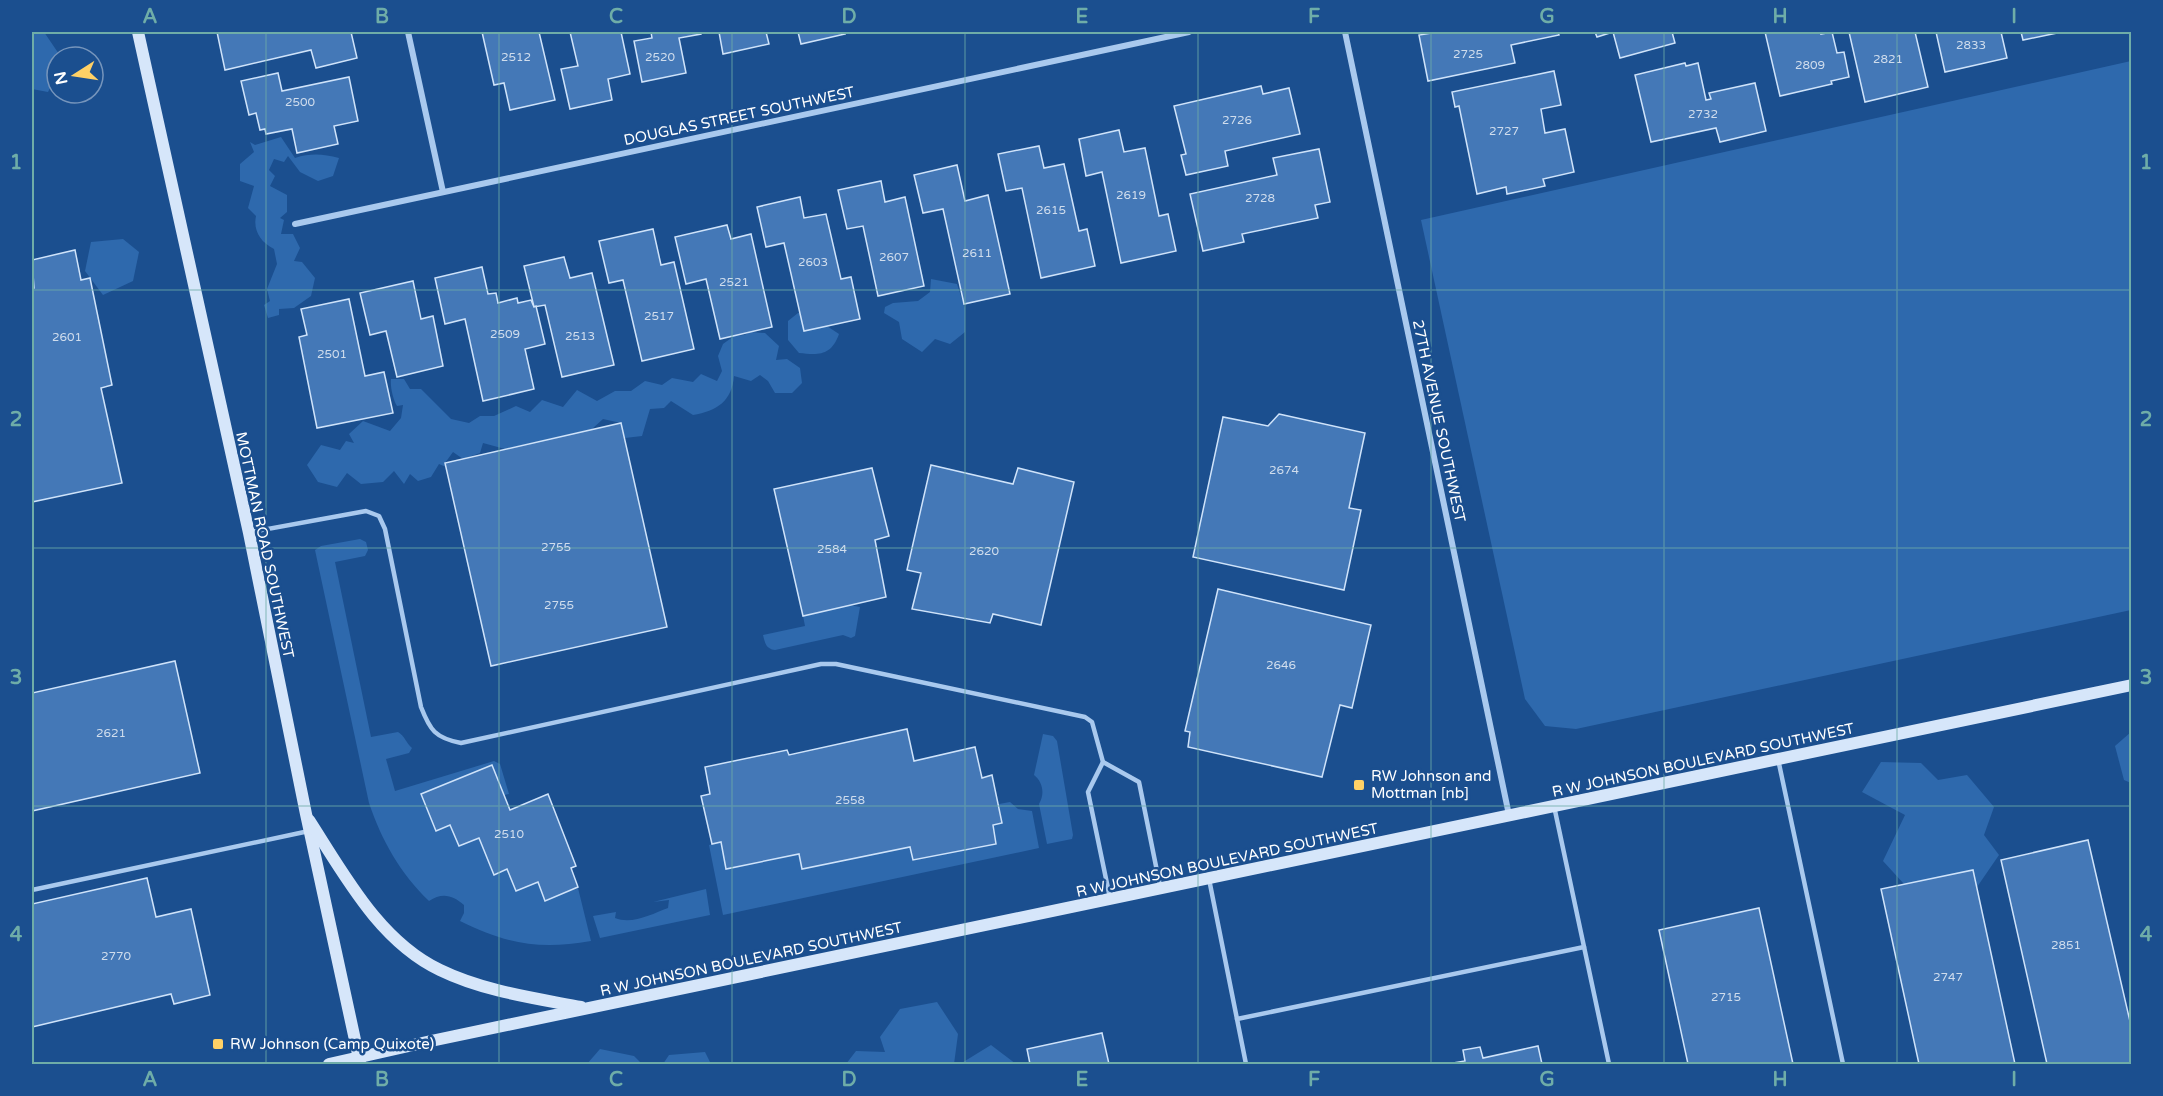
<svg xmlns="http://www.w3.org/2000/svg" width="2163" height="1096" viewBox="0 0 2163 1096" font-family="'Varela Round',sans-serif">
	<style>
		.green { fill: #2e69ad }
		.building { fill: #4478b7; stroke: #cfe3fa; stroke-width: 1.5 }
		.lines { fill: none; stroke-linecap: round; stroke-linejoin: round }
		.lane { stroke: #a9c9ee; stroke-width: 4.5 }
		.street { stroke: #a9c9ee; stroke-width: 6 }
		.secondary { stroke: #d6e6fa; stroke-width: 12 }
		.grid { fill: none; stroke: #6fada8; stroke-width: 1.5; stroke-opacity: 0.55 }
		.poi-dot { fill: #ffd166; stroke: #1b4f8f; stroke-width: 2 }
		.labels { text-anchor: middle; dominant-baseline: central; stroke-width: 5; stroke-linejoin: round; paint-order: stroke }
		.number-label { font-size: 12px; fill: #d0dded }
		.street-label { font-size: 15px; fill: #fff; stroke: #1b4f8f }
		.poi-label { font-size: 15px; fill: #fff; stroke: #1b4f8f; text-anchor: start }
		.neatline { fill: none; stroke: #6fada8; stroke-width: 2 }
		.grid-label { font-size: 20px; text-anchor: middle; font-weight: bold; fill: #6fada8 }
	</style>
	<rect width="100%" height="100%" fill="#1b4f8f"/>
	<g class="green">
		<polygon points="32,32 44,32 61,57 57,57 57,74 48,92 32,89"/>
		<polygon points="2131,61 2131,610 1576,729 1545,726 1525,699 1421,220"/>
		<path d="M281,137L295,158C311,153 323,154 339,158L333,176L318,181L300,172L288,156L284,162L274,159L269,170L275,176L270,186L287,195V212L280,218L284,220L281,234H293L300,248L294,261L302,262L315,278L311,296L294,308L279,309V315L268,318L264,305L270,301L267,289L277,264L274,249C260,242 253,230 256,216L248,208L254,186L240,181V164L254,152L250,142L255,145Z"/>
		<polygon points="123,239 139,252 133,281 103,295 85,271 91,242"/>
		<polygon points="931,279 957,284 965,308 965,332 950,344 935,339 922,352 902,339 899,322 884,313 885,307 893,303 918,301 930,292"/>
		<path d="M804,311L839,334C831,356 819,355 799,353L788,340V321L798,313Z"/>
		<path d="M751,332L765,333L779,346L776,360L787,359L800,368L802,383L792,393H775L768,381L760,375L751,381L734,376C732,401 717,411 693,415L671,401L664,408L650,409L642,436L625,438L621,423L603,419L592,429L505,449L483,443L480,453L463,459L453,452L445,463L446,467L439,464L431,477L418,481L410,474L404,484L394,471L383,482L361,484L347,473L337,487L318,482L307,465L321,445L340,450L346,441L354,443L349,434L363,421L390,431L401,418L403,405L397,406C393,400 390,386 391,379H404L410,389H421L451,419L469,423L480,416H494L516,406L530,412L542,400L563,407L577,390L597,401L615,391H631L645,381L662,385L672,378L693,382L701,374L717,381L722,371L718,356L723,344L734,336L744,335Z"/>
		<path d="M360,539L366,542L368,550L365,556L335,562L371,737L398,732C405,736 406,743 412,748L409,753L386,759L395,791L494,761L500,764L509,794L504,795L492,765L421,794L436,831L450,825L459,846L479,838L494,874L507,869L516,891L538,882L546,900L578,888L591,941C539,950 507,944 460,921L464,913V905C453,895 442,892 429,901C400,873 382,841 369,803L315,550L321,546Z"/>
		<path d="M849,605L860,607L855,636L851,638L843,635L775,650C766,649 765,643 763,635L805,626L803,616Z"/>
		<polygon points="2131,732 2131,783 2124,780 2115,746"/>
		<path d="M1043,734L1053,736L1057,741L1073,835L1072,839L1047,844L1039,804C1045,794 1043,782 1034,775Z"/>
		<polygon points="1881,762 1921,763 1938,780 1967,775 1994,807 1984,835 1999,855 1977,887 1951,893 1904,884 1883,861 1905,815 1862,792"/>
		<polygon points="1010,802 1018,809 1032,811 1039,848 723,915 709,845 721,842 727,869 799,854 802,869 910,847 996,844 993,825 1002,823 999,804"/>
		<path d="M706,889L710,915L600,938L593,916L616,912L615,918C632,925 652,914 668,908L669,900L653,902Z"/>
		<polygon points="937,1002 958,1034 954,1064 846,1064 856,1051 885,1052 880,1037 900,1009"/>
		<polygon points="991,1045 1016,1064 960,1064"/>
		<polygon points="600,1049 634,1056 642,1064 587,1064"/>
		<polygon points="705,1052 711,1064 663,1064 669,1055"/>
	</g>
	<g class="building">
		<polygon points="217,32 351,32 357,58 316,68 311,50 225,70"/>
		<polygon points="482,32 539,32 555,100 510,110 504,83 494,85"/>
		<polygon points="570,32 621,32 630,74 608,79 612,100 570,109 561,69 578,66"/>
		<polygon points="651,32 701,32 701,34 679,38 686,73 642,82 634,41 652,38"/>
		<polygon points="719,32 766,32 769,44 723,54"/>
		<polygon points="798,32 844,32 845,34 801,44"/>
		<polygon points="1438,32 1558,32 1559,35 1511,45 1515,63 1428,81 1419,35"/>
		<polygon points="1595,32 1672,32 1675,43 1620,58 1613,32 1597,37"/>
		<polygon points="1765,32 1821,32 1821,34 1832,32 1837,53 1844,52 1849,77 1831,81 1832,84 1780,96"/>
		<polygon points="1849,32 1915,32 1928,87 1865,102"/>
		<polygon points="1936,32 2001,32 2007,58 1945,72"/>
		<polygon points="2021,32 2062,32 2023,40"/>
		<polygon points="1685,63 1686,66 1698,63 1706,100 1711,99 1709,93 1755,83 1766,131 1720,142 1716,128 1651,142 1635,75"/>
		<polygon points="1554,71 1561,105 1541,109 1545,133 1565,129 1574,172 1543,179 1545,186 1507,194 1506,187 1477,194 1459,106 1455,107 1452,92"/>
		<polygon points="278,73 282,91 349,77 358,121 334,126 338,144 297,153 292,129 266,134 265,129 260,130 256,113 249,115 241,81"/>
		<polygon points="1261,86 1263,94 1289,88 1300,134 1225,151 1228,166 1186,175 1181,155 1186,154 1174,106"/>
		<polygon points="1119,130 1124,152 1145,148 1159,216 1168,214 1176,251 1121,263 1102,172 1086,176 1079,139"/>
		<polygon points="1039,146 1044,168 1064,164 1079,231 1087,229 1095,266 1041,278 1022,188 1006,191 998,154"/>
		<polygon points="1319,149 1330,202 1315,205 1318,218 1242,234 1244,242 1203,251 1190,194 1277,175 1273,158"/>
		<polygon points="957,165 965,201 988,195 1010,294 964,304 943,209 923,213 914,175"/>
		<polygon points="881,181 885,202 905,197 924,286 878,296 863,226 847,229 838,190"/>
		<polygon points="800,197 804,218 826,214 841,279 851,277 860,319 804,331 784,243 766,247 757,207"/>
		<polygon points="727,225 731,239 751,234 772,327 720,339 706,279 686,284 675,237"/>
		<polygon points="653,229 661,265 674,262 694,349 642,361 623,280 609,283 599,241"/>
		<polygon points="75,250 81,280 90,278 112,385 101,388 122,483 32,502 32,289 34,288 32,260"/>
		<polygon points="564,257 570,278 592,273 614,365 562,377 545,305 534,307 524,266"/>
		<polygon points="482,267 488,294 496,293 498,303 517,298 518,303 531,300 534,307 536,306 545,344 525,349 534,389 483,401 465,319 445,324 435,278"/>
		<polygon points="413,281 421,319 433,316 443,366 397,377 386,331 370,335 360,293"/>
		<polygon points="349,299 365,376 384,372 393,413 317,428 299,337 307,335 301,309"/>
		<polygon points="1279,414 1365,433 1349,508 1361,510 1344,590 1193,557 1223,417 1268,426"/>
		<polygon points="621,423 667,627 491,666 445,463"/>
		<polygon points="931,465 1013,484 1018,468 1074,482 1041,625 993,614 990,623 912,609 921,573 907,570"/>
		<polygon points="872,468 889,536 875,540 886,597 803,616 774,489"/>
		<polygon points="1218,589 1371,625 1352,708 1340,705 1322,777 1188,747 1190,732 1185,731"/>
		<polygon points="175,661 200,773 32,811 32,693"/>
		<polygon points="907,729 914,761 975,747 982,778 992,775 1002,823 993,825 996,844 913,860 910,847 802,869 799,854 726,869 721,842 712,844 701,796 710,794 705,767 787,750 789,755"/>
		<polygon points="492,765 510,810 548,794 576,866 571,868 578,887 545,901 538,882 516,891 507,869 494,875 479,838 459,846 450,825 436,831 421,794"/>
		<polygon points="2088,840 2132,1030 2132,1064 2047,1064 2001,860"/>
		<polygon points="1973,870 2015,1064 1919,1064 1881,889"/>
		<polygon points="147,878 156,917 191,909 210,995 174,1004 171,994 32,1027 32,904"/>
		<polygon points="1759,908 1793,1064 1688,1064 1659,930"/>
		<polygon points="1102,1033 1109,1064 1030,1064 1027,1049"/>
		<polygon points="1538,1046 1542,1064 1447,1064 1465,1061 1463,1050 1480,1047 1483,1058"/>
	</g>
	<g class="lines">
		<g class="lane">
			<path d="M251,532L366,511L379,516L385,529L421,707C430,730 435,738 461,743L821,664H836L1085,717L1092,722L1103,762L1088,792L1110,898"/>
			<polyline points="1778,759 1843,1064"/>
			<polyline points="1103,762 1139,782 1160,886"/>
			<polyline points="1554,806 1609,1064"/>
			<polyline points="1209,879 1246,1064"/>
			<polyline points="32,890 309,831"/>
			<polyline points="1237,1019 1584,947"/>
		</g>
		<g class="street">
			<polyline points="408,32 443,192"/>
			<polyline points="1345,32 1509,815"/>
			<polyline points="295,224 1189,32"/>
		</g>
		<g class="secondary">
			<polyline points="138,32 249,533 306,814 360,1063"/>
			<path d="M309,820C344,874 379,941 440,970C483,991 534,998 581,1007"/>
			<polyline points="329,1064 431,1041 2132,685"/>
		</g>
	</g>
	<path class="grid" d="M266,32V1064M499,32V1064M732,32V1064M965,32V1064M1198,32V1064M1431,32V1064M1664,32V1064M1897,32V1064M32,290H2132M32,548H2132M32,806H2132"/>
	<g class="poi-dot">
		<rect x="1353" y="779" width="12" height="12" rx="3"/>
		<rect x="212" y="1038" width="12" height="12" rx="3"/>
	</g>
	<g class="labels">
		<g class="number-label">
			<text x="1971" y="45">2833</text>
			<text x="1468" y="54">2725</text>
			<text x="516" y="57">2512</text>
			<text x="660" y="57">2520</text>
			<text x="1888" y="59">2821</text>
			<text x="1810" y="65">2809</text>
			<text x="300" y="102">2500</text>
			<text x="1703" y="114">2732</text>
			<text x="1237" y="120">2726</text>
			<text x="1504" y="131">2727</text>
			<text x="1131" y="195">2619</text>
			<text x="1260" y="198">2728</text>
			<text x="1051" y="210">2615</text>
			<text x="977" y="253">2611</text>
			<text x="894" y="257">2607</text>
			<text x="813" y="262">2603</text>
			<text x="734" y="282">2521</text>
			<text x="659" y="316">2517</text>
			<text x="505" y="334">2509</text>
			<text x="580" y="336">2513</text>
			<text x="67" y="337">2601</text>
			<text x="332" y="354">2501</text>
			<text x="1284" y="470">2674</text>
			<text x="556" y="547">2755</text>
			<text x="832" y="549">2584</text>
			<text x="984" y="551">2620</text>
			<text x="559" y="605">2755</text>
			<text x="1281" y="665">2646</text>
			<text x="111" y="733">2621</text>
			<text x="850" y="800">2558</text>
			<text x="509" y="834">2510</text>
			<text x="2066" y="945">2851</text>
			<text x="116" y="956">2770</text>
			<text x="1948" y="977">2747</text>
			<text x="1726" y="997">2715</text>
		</g>
		<g class="street-label">
			<text transform="translate(739 116) rotate(-12)">DOUGLAS STREET SOUTHWEST</text>
			<text transform="translate(1439 421) rotate(78)">27TH AVENUE SOUTHWEST</text>
			<text transform="translate(265 545) rotate(78)">MOTTMAN ROAD SOUTHWEST</text>
			<text transform="translate(1703 760) rotate(-12)">R W JOHNSON BOULEVARD SOUTHWEST</text>
			<text transform="translate(1227 860) rotate(-12)">R W JOHNSON BOULEVARD SOUTHWEST</text>
			<text transform="translate(751 959) rotate(-12)">R W JOHNSON BOULEVARD SOUTHWEST</text>
		</g>
		<g class="poi-label">
			<text x="1371" y="776">RW Johnson and<tspan x="1371" dy="17">Mottman [nb]</tspan></text>
			<text x="230" y="1044">RW Johnson (Camp Quixote)</text>
		</g>
	</g>
	<rect width="2163" height="1096" fill="none" stroke="#1b4f8f" stroke-width="66"/>
	<g transform="translate(75 75) rotate(258)"><circle r="28" fill="#1b4f8f" stroke="#7695bc" stroke-width="1.5"/>
	<path d="M0-4.5L10 22L0 15L-10 22Z" fill="#ffd166"/>
	<text y="-9" font-size="16" font-weight="bold" text-anchor="middle" fill="#ffffff">N</text>
	</g>
	<rect x="33" y="33" width="2097" height="1030" class="neatline"/>
	<g class="grid-label">
		<text x="150" y="23">A</text>
		<text x="382" y="23">B</text>
		<text x="616" y="23">C</text>
		<text x="849" y="23">D</text>
		<text x="1082" y="23">E</text>
		<text x="1314" y="23">F</text>
		<text x="1547" y="23">G</text>
		<text x="1780" y="23">H</text>
		<text x="2014" y="23">I</text>
		<text x="16" y="169">1</text>
		<text x="2146" y="169">1</text>
		<text x="16" y="426">2</text>
		<text x="2146" y="426">2</text>
		<text x="16" y="684">3</text>
		<text x="2146" y="684">3</text>
		<text x="16" y="941">4</text>
		<text x="2146" y="941">4</text>
		<text x="150" y="1086">A</text>
		<text x="382" y="1086">B</text>
		<text x="616" y="1086">C</text>
		<text x="849" y="1086">D</text>
		<text x="1082" y="1086">E</text>
		<text x="1314" y="1086">F</text>
		<text x="1547" y="1086">G</text>
		<text x="1780" y="1086">H</text>
		<text x="2014" y="1086">I</text>
	</g>
</svg>
